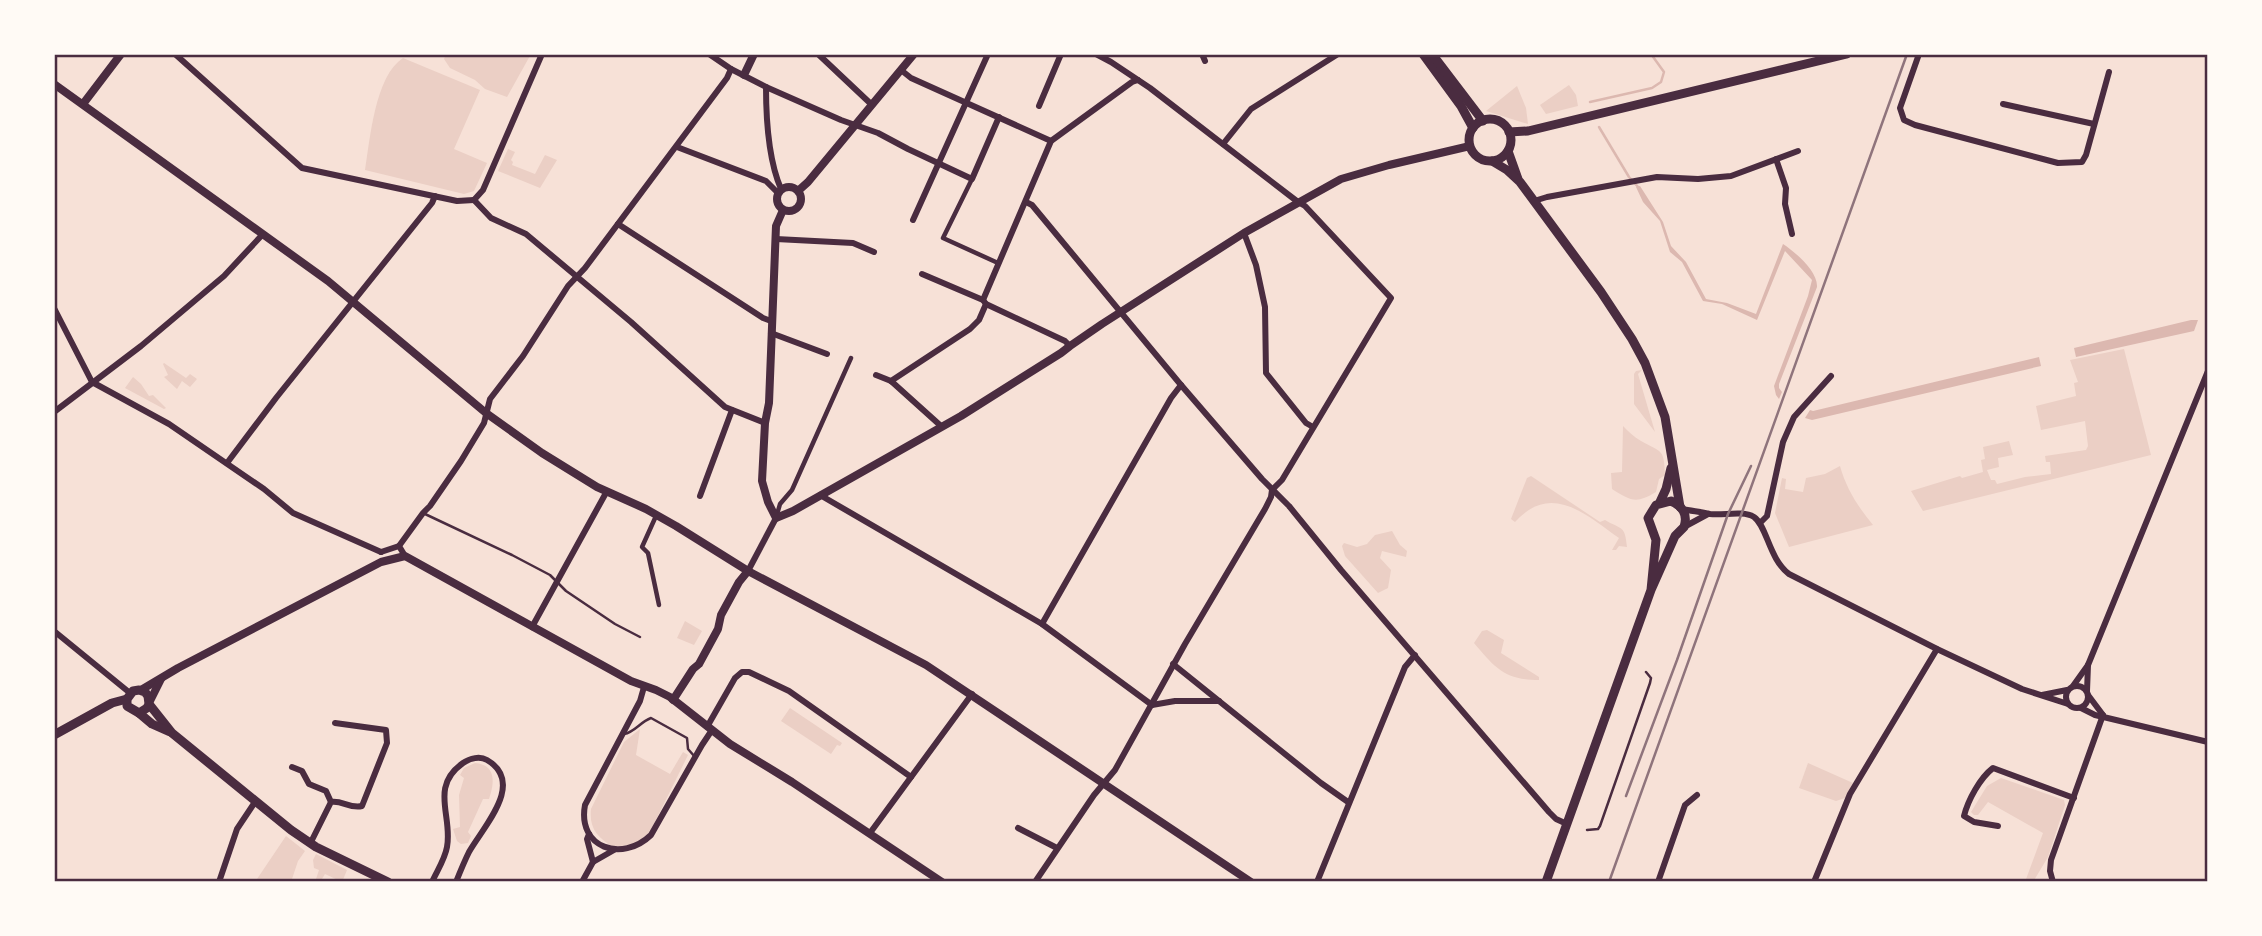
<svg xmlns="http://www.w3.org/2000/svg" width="2262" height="936" viewBox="0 0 2262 936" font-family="Rubik,sans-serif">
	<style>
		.green { fill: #ebcfc5 }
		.water { fill: #dcb8b0 }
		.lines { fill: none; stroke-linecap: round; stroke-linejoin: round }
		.stream { stroke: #dcb8b0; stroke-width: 2.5 }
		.service { stroke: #4a2c40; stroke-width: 2.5 }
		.pedestrian { stroke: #4a2c40; stroke-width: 4.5 }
		.minor { stroke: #4a2c40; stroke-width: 6 }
		.tertiary { stroke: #4a2c40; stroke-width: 8 }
		.secondary { stroke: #4a2c40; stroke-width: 9 }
		.rail { stroke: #8f747c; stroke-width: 2.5 }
		.neatline { fill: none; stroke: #4a2c40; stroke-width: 2.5 }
	</style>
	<rect width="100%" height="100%" fill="#f7e1d7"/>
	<g class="green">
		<polygon points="446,54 531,54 507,97 485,89 475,80 450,68 444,59"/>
		<path d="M403,58L480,90L454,149L487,163L474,191L464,194L365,170C370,139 375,76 403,58Z"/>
		<polygon points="1569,85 1576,95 1578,106 1546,114 1540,105"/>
		<polygon points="1517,86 1526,108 1528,124 1486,111"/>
		<polygon points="508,149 515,152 511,160 513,162 512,165 535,174 545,155 557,160 540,188 498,171"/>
		<polygon points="2124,349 2151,455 1923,511 1911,491 1960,476 1962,478 1983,472 1981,460 1985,459 1983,447 2009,441 2013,455 1998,458 1999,467 1987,470 1991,480 1995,480 1997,484 2025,477 2051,474 2050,462 2046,462 2045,456 2086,450 2088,446 2085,421 2041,430 2036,406 2076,396 2074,383 2078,382 2070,360"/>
		<polygon points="164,363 186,378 190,374 197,379 190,387 182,381 177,389 164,377 168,375 163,364"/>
		<polygon points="1642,370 1638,374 1655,432 1634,404 1634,374 1636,371"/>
		<polygon points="133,377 141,384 149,396 153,395 166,408 164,409 125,388"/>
		<path d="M1623,426C1628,431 1634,437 1641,441C1662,453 1664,448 1665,475L1659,479L1656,492C1636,504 1631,501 1612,489L1611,473L1622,472Z"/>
		<path d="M1840,466C1846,488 1858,507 1873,525L1789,547L1775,513L1782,478L1786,479L1785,489L1803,492L1806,478L1825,474Z"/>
		<path d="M1531,476L1600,522L1605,520C1622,530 1625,525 1627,547L1619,546L1616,550H1612L1619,538C1585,514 1551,482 1515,522L1511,519L1527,478Z"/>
		<polygon points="1392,531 1400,545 1407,551 1406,557 1382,551 1380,558 1391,570 1388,588 1378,593 1345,556 1342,546 1344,543 1357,547 1367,544 1375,535"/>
		<polygon points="685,621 702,631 694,645 677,638"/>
		<path d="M1487,630L1504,640L1501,653L1539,677V680C1505,680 1495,668 1474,643L1482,631Z"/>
		<polygon points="790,708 842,743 840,746 837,745 831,754 781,721"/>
		<path d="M640,729L636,755L670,774L683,752L688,755L650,832L635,844L613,847C597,837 589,828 591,809L624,742Z"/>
		<path d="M475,763C496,765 495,782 489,799H483L468,832L471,836L468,843L461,844L457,841L453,829L460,827L459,795L464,778L460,775L464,768Z"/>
		<polygon points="1808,763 1853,783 1845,798 1836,801 1799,788"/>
		<polygon points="2001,778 2064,800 2065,805 2048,857 2033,882 2025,882 2043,833 1988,802 1978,815 1974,815 1971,812 1987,786"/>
		<polygon points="286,836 305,851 298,861 291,882 255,882"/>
		<polygon points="316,854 347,870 342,882 325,874 320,882 315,882 319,870 314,868 313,860"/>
	</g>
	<g class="water">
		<path d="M1640,186L1663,222L1671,246L1686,262L1706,299L1727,303L1756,314L1783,244C1795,252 1818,271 1817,287L1779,384V388L1782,392L1779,399L1776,395L1774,386L1808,296L1812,280L1785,251L1757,320L1722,304L1703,301L1682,262L1670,252L1660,221L1643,202L1636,187Z"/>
		<polygon points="2191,320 2198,320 2194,331 2076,357 2074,348"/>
		<polygon points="2039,357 2041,366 1812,420 1805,418 1810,410 1813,411"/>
	</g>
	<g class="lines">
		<g class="stream">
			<polyline points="1590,102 1652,88 1661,82 1664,72 1651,54"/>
			<polyline points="1599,127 1629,177 1640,189"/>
		</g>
		<g class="service">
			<polyline points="425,514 512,555 550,575 566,591 615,624 640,637"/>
			<path d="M624,734C635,732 640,722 651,718L687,738L688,749L695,757"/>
			<polyline points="1587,830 1598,829 1600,826 1650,683 1651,678 1646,672"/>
		</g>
		<g class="pedestrian">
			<polyline points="972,179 943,238 998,263"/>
			<polyline points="656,516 642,547 648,553 659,605"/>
			<polyline points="776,518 780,504 792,490 851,358"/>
		</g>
		<g class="minor">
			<polyline points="175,54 302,168 457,201 474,200"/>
			<polyline points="709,54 731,69 766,87 841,120 878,133 908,149 972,179 999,117"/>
			<polyline points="818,54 871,104"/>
			<polyline points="1202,54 1205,61"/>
			<polyline points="1919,54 1900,108 1904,120 1915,125 2058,163 2082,162 2086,155 2109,72"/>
			<polyline points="901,70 911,78 1051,141"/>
			<path d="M766,87C766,120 768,159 781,189"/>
			<polyline points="2003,104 2094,124"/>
			<polyline points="1039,106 1061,54"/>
			<polyline points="1223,144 1251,109 1338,54"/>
			<polyline points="677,147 766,181 778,193"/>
			<polyline points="1776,159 1786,188 1785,204 1792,234"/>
			<polyline points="474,200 491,218 526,234 631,322 725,407 765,423"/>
			<polyline points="474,200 483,190 542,54"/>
			<polyline points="1534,201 1547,197 1657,177 1698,179 1731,176 1798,151"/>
			<polyline points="1026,202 1032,205 1181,385 1262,479 1289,506 1341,570 1549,812 1556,819 1567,824"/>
			<polyline points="913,220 988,54"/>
			<polyline points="618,224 763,318 771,321"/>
			<polyline points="1244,233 1256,265 1265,307 1266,373 1306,423 1313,427"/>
			<polyline points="776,239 853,243 874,252"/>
			<polyline points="922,274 983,300 986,304 1065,341 1070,346"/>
			<polyline points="983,300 1051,141 1132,82 1138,80"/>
			<polyline points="54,308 92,382"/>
			<polyline points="771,333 827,354"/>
			<polyline points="876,375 891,381 941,426"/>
			<polyline points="891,381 970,329 979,320 986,304"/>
			<polyline points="92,382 169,424 264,489 293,513 381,552"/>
			<polyline points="54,412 141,346 224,276 263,234"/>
			<polyline points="227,463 276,398 432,203 435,196"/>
			<polyline points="820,495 1042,624 1152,705"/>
			<polyline points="700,496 732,410"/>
			<path d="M1682,509C1692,511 1701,512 1710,514C1723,516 1742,510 1754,517C1767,526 1769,559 1789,574L1937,649L2022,689L2068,704"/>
			<polyline points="1760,523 1767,516 1783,442 1794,417 1831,376"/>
			<polyline points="1684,527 1708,514"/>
			<polyline points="381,552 399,546"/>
			<polyline points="405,556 399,546 423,513 430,506 461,461 484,423 490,399 523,356 568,286 585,268 727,78 731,69"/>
			<polyline points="748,571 776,518"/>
			<polyline points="1042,624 1171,398 1181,385"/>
			<polyline points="532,627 607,491"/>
			<polyline points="54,631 130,693"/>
			<polyline points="1173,664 1321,783 1348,802"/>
			<circle cx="2077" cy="697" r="11"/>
			<polyline points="2073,686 2088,665 2208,371"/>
			<path d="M644,687L640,701L585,805C577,848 622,863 651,835L702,745L712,730"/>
			<polyline points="2087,691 2088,665"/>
			<polyline points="2042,695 2067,690"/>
			<polyline points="2088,695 2103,715"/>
			<polyline points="1152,705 1175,701 1219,701"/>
			<polyline points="2081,708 2095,715 2208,742"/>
			<polyline points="707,727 735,678 742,672 749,672 789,691 911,777"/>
			<polyline points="292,767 302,771 309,784 326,791 331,802"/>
			<path d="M1998,826L1974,822L1964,816C1968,800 1980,778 1993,768L2074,798"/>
			<polyline points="1018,828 1057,848"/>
			<polyline points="870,833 972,694"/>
			<polyline points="589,834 587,839 593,862"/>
			<path d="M310,844L331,802C342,800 350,809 362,806L387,743L386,730L335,723"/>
			<polyline points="219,882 237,829 255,802"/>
			<path d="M432,882C437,871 445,859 447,847C453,816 429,787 463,763C470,758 480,756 487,760C526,783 483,827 469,852C464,862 460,872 456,882"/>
			<polyline points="582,882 593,862 614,850"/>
			<polyline points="1035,882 1094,795 1115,770 1185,644 1265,509 1271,497 1272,490 1282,480 1391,298 1305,206 1298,202 1150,88 1111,62 1096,54"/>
			<polyline points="1317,882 1405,667 1415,655"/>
			<polyline points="1658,882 1685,805 1697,795"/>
			<polyline points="1814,882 1850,794 1937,649"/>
			<polyline points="2053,882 2050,871 2051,860 2103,715"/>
		</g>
		<g class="tertiary">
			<polyline points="744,75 754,54"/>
			<polyline points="54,84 328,281 486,413 542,453 597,487 646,509 676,526 748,571 926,665 1251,882"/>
			<polyline points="83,104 121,54"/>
			<circle cx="789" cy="199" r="12"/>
			<polyline points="798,191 808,182 914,54"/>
			<polyline points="783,210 776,226 769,403 765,423 762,481 768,502 776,518 793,511 961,416 1061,353 1070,346 1102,324 1244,233 1341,179 1389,165 1470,146"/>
			<polyline points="141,690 178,668 381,562 405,556 631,681 656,690 670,697 730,744 792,782 942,882"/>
			<polyline points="673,700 693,669 699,664 718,629 721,615 739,582 748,571"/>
			<polyline points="150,701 161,679"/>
		</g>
		<g class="secondary">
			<polyline points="1423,54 1461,106 1473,128"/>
			<polyline points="1432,54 1483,121"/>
			<circle cx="1490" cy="140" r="21"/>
			<polyline points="1509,132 1528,131 1847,54"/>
			<polyline points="1508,151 1518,179"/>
			<polyline points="1492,161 1507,170 1520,182 1601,292 1632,339 1645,363 1665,417 1680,507"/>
			<polyline points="1660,502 1666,489 1671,468"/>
			<polyline points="149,704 147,708 139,713 127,706 127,699 133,691 139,690 145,692 148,696 149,704 172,733 291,830 316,847 388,882"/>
			<polyline points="139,713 152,724 170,732"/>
			<polyline points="54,735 112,703 127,699"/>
			<path d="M1546,882L1651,590L1675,536L1684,527C1688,515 1683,506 1671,501L1656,505L1648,518L1656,540L1651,590"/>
		</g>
		<g class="rail">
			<polyline points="1626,796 1677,660 1728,514 1751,466"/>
			<polyline points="1609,882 1907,54"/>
		</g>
	</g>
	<rect width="2262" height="936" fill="none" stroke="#fffaf5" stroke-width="112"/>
	<rect x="56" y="56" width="2150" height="824" class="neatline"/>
</svg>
